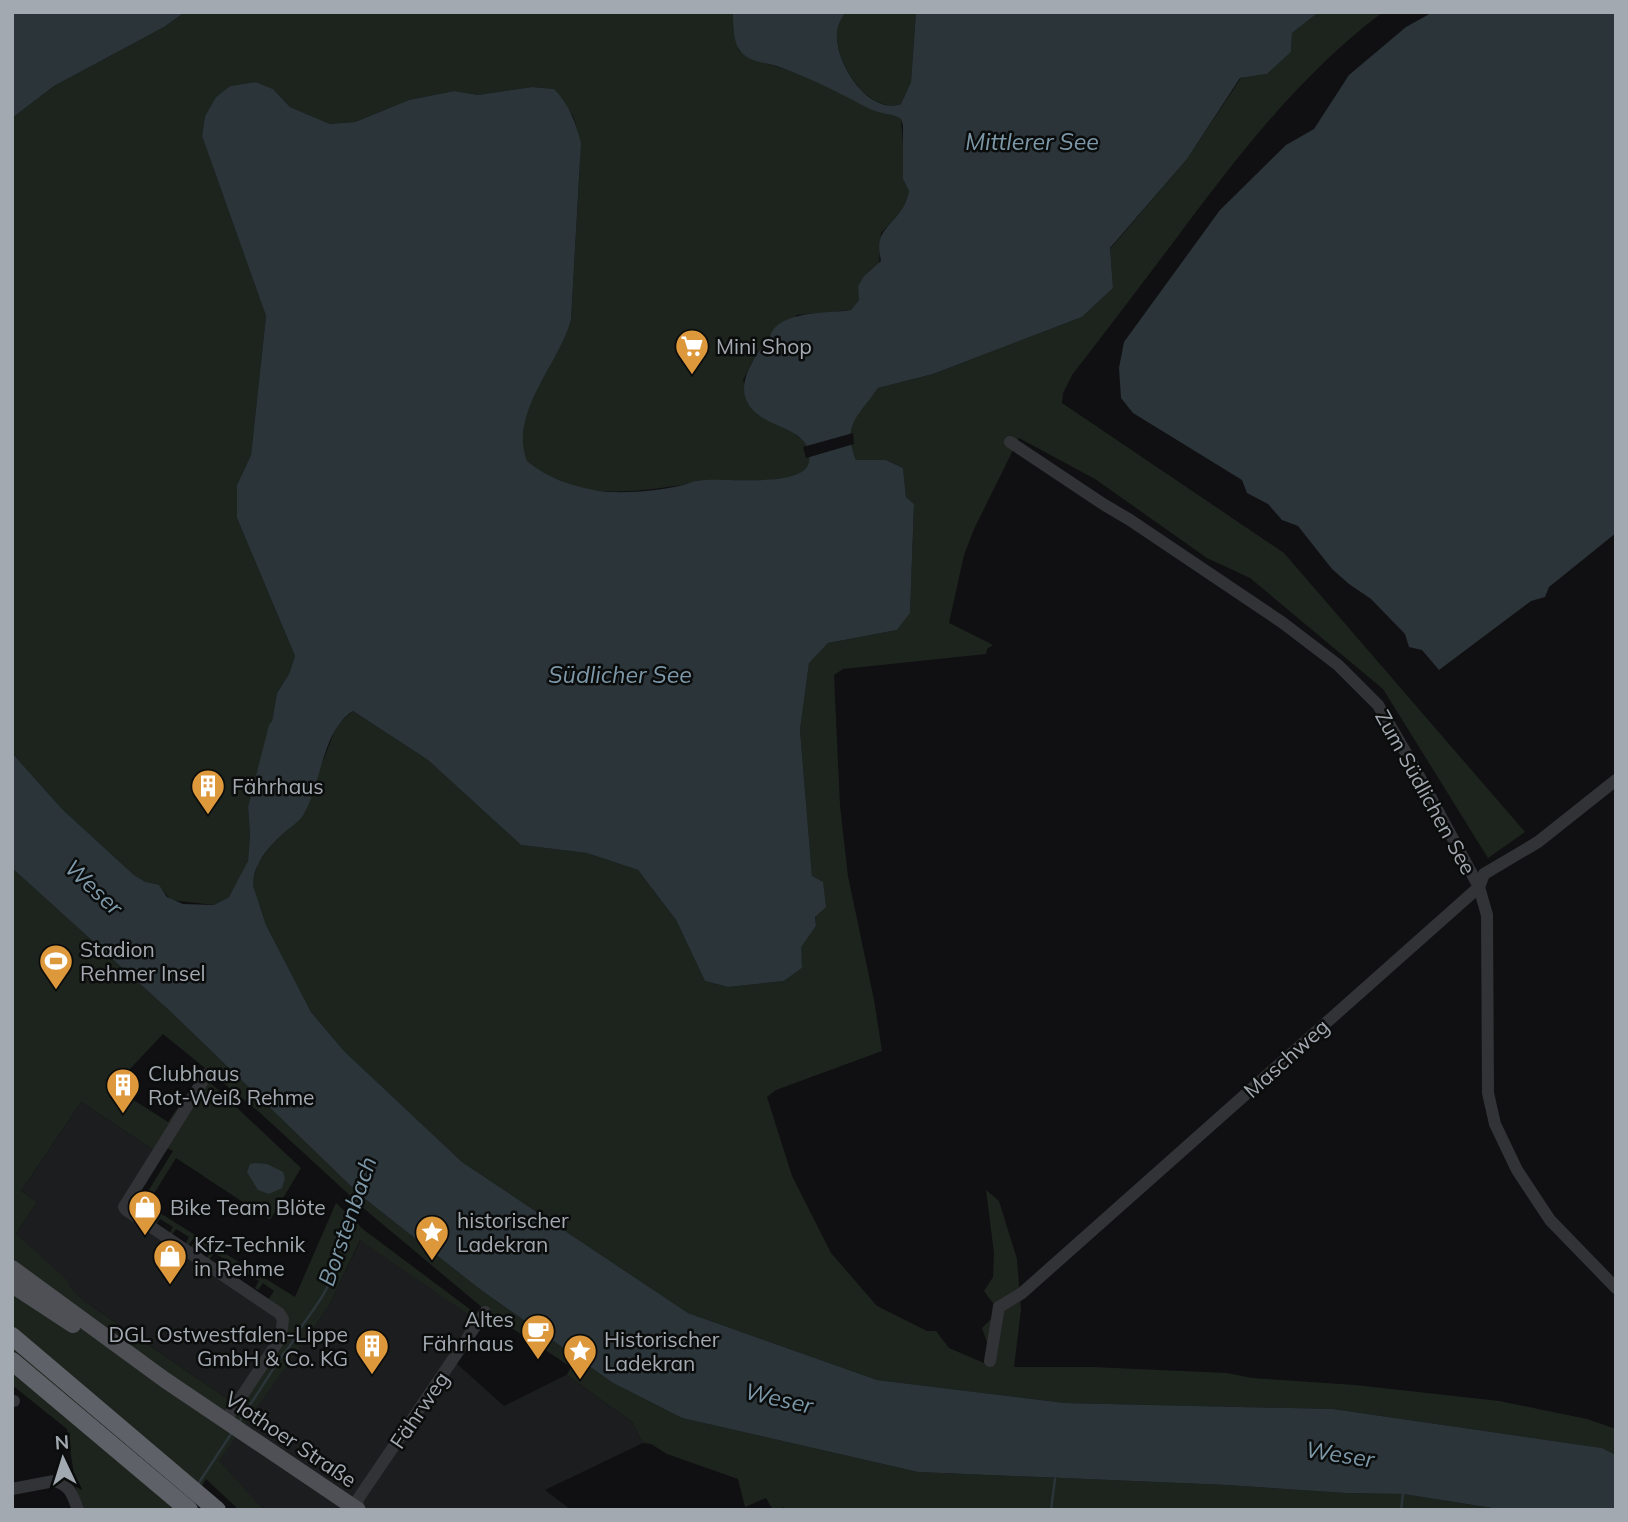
<svg xmlns="http://www.w3.org/2000/svg" width="1628" height="1522" viewBox="0 0 1628 1522" font-family="Mulish,sans-serif">
	<style>
		.built { fill: #1c1d1e }
		.green { fill: #1d241d; fill-rule: evenodd }
		.water { fill: #2b3439 }
		.pier { fill: #101012 }
		.lines { fill: none; stroke-linecap: round; stroke-linejoin: round }
		.stream { stroke: #2b3439; stroke-width: 2.5 }
		.minor { stroke: #323336; stroke-width: 12 }
		.major { stroke: #4e5055; stroke-width: 16 }
		.highway { stroke: #5e6167; stroke-width: 18 }
		.labels { text-anchor: middle; dominant-baseline: central; stroke-width: 5; stroke-linejoin: round; paint-order: stroke }
		.poi-label { font-size: 21px; fill: #a3a9b1; stroke: #0b0c0c; text-anchor: start }
		.street-label { font-size: 21px; fill: #a3a9b1; stroke: #0b0c0c }
		.water-label { font-size: 23px; font-style: italic; fill: #7d99a9; stroke: #0b0c0c }
	</style>
	<rect width="100%" height="100%" fill="#101012"/>
	<g class="built">
		<polygon points="81,1102 160,1154 130,1207 287,1324 238,1406 84,1301 16,1234 37,1202 21,1191"/>
		<polygon points="361,1239 483,1323 456,1363 504,1406 566,1375 572,1368 567,1375 632,1422 643,1443 545,1490 571,1510 264,1510 218,1461 329,1306"/>
	</g>
	<g class="green">
		<path d="M185,12H733V28L739,51C761,65 787,68 811,78C831,87 851,98 870,108C880,113 891,113 901,119L904,157L903,179L909,191L903,209L881,233L879,265C869,269 864,276 858,286L860,299L851,310L797,315L766,347L758,351L743,380C746,390 748,403 754,410C767,426 822,435 809,465C800,487 726,479 706,480C695,480 686,485 675,486C634,492 582,498 545,475C539,470 529,465 525,458C507,419 561,358 571,320L580,162L578,132L573,116L554,89L532,87L478,95L454,91L409,100L355,122L330,124L290,107L273,89L256,82L230,86L216,97L205,116L202,136L266,316L251,455L237,485V518L295,656L289,674L277,693L272,721L248,807L250,835L248,861L242,875L229,897L214,905L171,900L159,886L145,883L134,875L63,810L12,753V118L54,86L164,27Z"/>
		<path d="M846,12H916L911,82L901,104C869,114 838,67 837,37C836,28 840,20 846,12Z"/>
		<path d="M1319,12H1383C1300,74 1237,157 1175,240C1141,285 1107,330 1072,375L1063,393L1062,403L1284,553L1525,832L1488,858L1383,689L1250,578L1207,558L1095,479L1019,438L974,529L964,555L949,623L993,645L987,649L986,654L843,669L834,675L840,806L848,876L874,1000L882,1051L776,1090L767,1097L792,1176L831,1253L877,1306L927,1331H936L949,1348L984,1363L990,1351L982,1328L992,1318L993,1303L984,1291L993,1277L994,1253L986,1190L999,1201L1017,1259L1021,1310L1014,1367H1092L1227,1373L1252,1378L1355,1385L1499,1401L1587,1419L1616,1429V1455L1602,1448L1333,1409L1065,1403L877,1380L688,1313L462,1162L344,1051L311,1012L266,925L253,885V879L258,863L273,843L301,817L337,725L353,711L428,760L521,845L587,853L638,870L676,920L705,981L728,987L784,981L802,968L800,947L816,926L800,730L809,662L828,643L897,630L910,612L914,504L906,497L903,468L886,460H856C842,424 857,417 878,388L933,374L1082,317L1113,288L1110,249L1187,159L1241,78L1267,74L1291,52L1292,33Z"/>
		<path d="M12,868L171,1012L360,1195L481,1290L613,1383L682,1418L918,1472L1227,1485L1346,1493L1403,1494L1505,1510H788L783,1507L781,1510H773L766,1498L745,1507L738,1479L667,1454L651,1444L643,1443L632,1422L567,1375L571,1367L490,1314L368,1212L258,1111L163,1034L113,1087L168,1122L201,1074L301,1168L270,1220L176,1158L147,1205L295,1297L336,1203L364,1230L475,1313L472,1317L360,1240L329,1306L219,1461L264,1510H239L206,1479L188,1510H84L77,1494L67,1429L12,1385ZM81,1102L160,1154L165,1147L173,1151L142,1201L133,1196L129,1207L136,1216L142,1208L157,1217L152,1224L155,1226L160,1219L173,1227L169,1234L171,1236L176,1229L189,1237L185,1245L188,1246L193,1239L195,1241L190,1248L193,1249L198,1243L211,1251L207,1258L209,1260L214,1253L228,1261L224,1268L227,1270L232,1264L259,1281L255,1288L258,1290L263,1283L274,1291L268,1300L285,1338L232,1402L84,1301L70,1287L68,1281L16,1234L37,1202L21,1191Z"/>
	</g>
	<g class="water">
		<polygon points="16,12 185,12 164,27 54,86 12,118 12,15"/>
		<path d="M733,12H846C840,20 836,28 837,38C838,67 869,115 901,104L911,82L916,12H1319L1292,33L1291,52L1267,74L1240,78L1187,159L1110,248L1113,288L1082,317L933,374L878,388C858,417 842,424 856,460H886L903,468L906,497L914,504L910,613L897,630L828,643L809,663L800,730L812,876L823,882L826,907L815,917L816,926L801,947L802,968L784,981L728,987L705,981L676,920L638,870L587,853L521,845L428,760L353,711C321,731 322,786 302,817C298,822 291,827 286,831C270,845 253,863 253,885L266,925L311,1012L344,1051L462,1162L688,1313L877,1380L1065,1403L1333,1409L1602,1448L1616,1455V1510H1505L1403,1494L1346,1493L1227,1485L918,1472L682,1418L613,1383L481,1290L360,1195L171,1012L12,868V753L63,810L134,875L145,882L159,885L167,897L183,904L214,905L229,897L248,861L250,835L248,807L269,725L272,721L277,693L289,674L295,656L237,518V485L251,455L266,316L202,136L205,116L216,97L230,86L256,82L273,89L290,107L330,124L355,122L409,100L454,91L478,95L532,87L554,89C569,104 576,123 581,143L571,320C559,364 508,414 527,461C548,479 572,486 599,491C622,494 657,491 679,486C688,484 695,480 705,480C725,478 805,488 809,462C814,434 780,429 763,418C740,404 740,384 752,363C754,359 757,352 760,350C763,348 766,347 769,345C768,309 827,314 851,310L859,300L858,286L864,276L881,261C875,234 885,231 900,212C905,206 907,198 909,191L903,179V125L901,119C891,113 880,114 870,109C841,94 813,79 782,68C770,63 752,63 742,53C733,44 733,25 733,12Z"/>
		<polygon points="1433,12 1616,12 1616,533 1549,587 1545,597 1531,601 1439,670 1422,650 1409,647 1405,634 1371,599 1349,584 1332,569 1298,526 1282,520 1268,504 1247,493 1242,480 1133,413 1121,398 1119,368 1124,342 1220,210 1286,145 1314,129 1349,75 1406,27"/>
		<polygon points="255,1163 267,1164 283,1172 285,1178 282,1188 269,1194 258,1190 247,1172 250,1164"/>
	</g>
	<polygon class="pier" points="853,433 854,444 806,458 803,447"/>
	<g class="lines">
		<g class="stream">
			<path d="M239,1422L283,1354C293,1345 296,1334 304,1323C316,1306 330,1288 335,1267C336,1260 334,1252 335,1245C338,1225 353,1210 361,1192"/>
			<polyline points="198,1484 233,1431"/>
			<polyline points="1051,1510 1055,1479"/>
			<polyline points="1401,1510 1403,1494"/>
		</g>
		<g class="minor">
			<polyline points="1010,442 1103,504 1130,520 1283,623 1338,665 1378,705 1412,763 1479,887 1487,915 1488,1093 1495,1124 1517,1170 1550,1220 1616,1288"/>
			<polyline points="207,1074 124,1207 126,1210 279,1313 283,1319 281,1337 226,1420"/>
			<polyline points="990,1361 999,1307 1022,1293 1479,887 1484,874 1538,842 1616,780"/>
			<polyline points="12,1401 14,1401"/>
			<path d="M12,1489L54,1481C70,1484 73,1496 78,1510"/>
			<polyline points="357,1509 358,1499 485,1312"/>
		</g>
		<g class="major">
			<polyline points="12,1268 165,1380 358,1510"/>
			<polyline points="12,1285 73,1325"/>
		</g>
		<g class="highway">
			<polyline points="12,1336 217,1510"/>
			<polyline points="12,1361 189,1510"/>
		</g>
	</g>
	<defs>
		<g id="supermarket-pin" transform="scale(1.75)"><path d="M0 17L-7.5 6A9.5 9.5 0 1 1 7.5 6Z" fill="#de983c" stroke="#0b0c0c"/><path d="M-6-5.5h2.5l.6 2H6L4.5 2H-2.5L-4.4-4H-6ZM-1.5 3.2a1.3 1.3 0 1 0 .1 0ZM3 3.2a1.3 1.3 0 1 0 .1 0Z" fill="#fff"/></g>
		<g id="building-pin" transform="scale(1.75)"><path d="M0 17L-7.5 6A9.5 9.5 0 1 1 7.5 6Z" fill="#de983c" stroke="#0b0c0c"/><path d="M-4-6H4V6H1V3H-1V6H-4ZM-2.5-4.3h1.7v1.8h-1.7ZM.8-4.3h1.7v1.8H.8ZM-2.5-1h1.7V.8h-1.7ZM.8-1h1.7V.8H.8Z" fill="#fff"/></g>
		<g id="stadium-pin" transform="scale(1.75)"><path d="M0 17L-7.5 6A9.5 9.5 0 1 1 7.5 6Z" fill="#de983c" stroke="#0b0c0c"/><path d="M0-5a6.5 5 0 1 0 0 10a6.5 5 0 1 0 0-10ZM-3.5-1.8h7v3.6h-7Z" fill="#fff"/></g>
		<g id="shop-pin" transform="scale(1.75)"><path d="M0 17L-7.5 6A9.5 9.5 0 1 1 7.5 6Z" fill="#de983c" stroke="#0b0c0c"/><path d="M-5-2.5h2.3a2.7 3.5 0 0 1 5.4 0H5L5.5 6h-11ZM-1.5-2.5h3a1.5 2.3 0 0 0-3 0Z" fill="#fff"/></g>
		<g id="sight-pin" transform="scale(1.75)"><path d="M0 17L-7.5 6A9.5 9.5 0 1 1 7.5 6Z" fill="#de983c" stroke="#0b0c0c"/><path d="M0-6L1.8-2.2L6-1.7L2.9 1.2L3.7 5.4L0 3.3L-3.7 5.4L-2.9 1.2L-6-1.7L-1.8-2.2Z" fill="#fff"/></g>
		<g id="cafe-pin" transform="scale(1.75)"><path d="M0 17L-7.5 6A9.5 9.5 0 1 1 7.5 6Z" fill="#de983c" stroke="#0b0c0c"/><path d="M-5.5-4.5H6V0H3Q3 3.5 0 3.5H-2.5Q-5.5 3.5-5.5 0ZM3-3.2v2h1.7v-2ZM-6 4.5H4V6H-6Z" fill="#fff"/></g>
	</defs>
	<g fill-rule="evenodd">
		<use href="#supermarket-pin" x="692" y="346"/>
		<use href="#building-pin" x="208" y="786"/>
		<use href="#stadium-pin" x="56" y="961"/>
		<use href="#building-pin" x="123" y="1085"/>
		<use href="#shop-pin" x="145" y="1207"/>
		<use href="#sight-pin" x="432" y="1232"/>
		<use href="#shop-pin" x="170" y="1256"/>
		<use href="#cafe-pin" x="538" y="1331"/>
		<use href="#building-pin" x="372" y="1346"/>
		<use href="#sight-pin" x="580" y="1351"/>
	</g>
	<g class="labels">
		<g class="poi-label">
			<text x="716" y="346">Mini Shop</text>
			<text x="232" y="786">Fährhaus</text>
			<text x="80" y="949">Stadion<tspan x="80" dy="24">Rehmer Insel</tspan></text>
			<text x="148" y="1073">Clubhaus<tspan x="148" dy="24">Rot-Weiß Rehme</tspan></text>
			<text x="170" y="1207">Bike Team Blöte</text>
			<text x="457" y="1220">historischer<tspan x="457" dy="24">Ladekran</tspan></text>
			<text x="194" y="1244">Kfz-Technik<tspan x="194" dy="24">in Rehme</tspan></text>
			<text x="514" y="1319" text-anchor="end">Altes<tspan x="514" dy="24">Fährhaus</tspan></text>
			<text x="348" y="1334" text-anchor="end">DGL Ostwestfalen-Lippe<tspan x="348" dy="24">GmbH &amp; Co. KG</tspan></text>
			<text x="604" y="1339">Historischer<tspan x="604" dy="24">Ladekran</tspan></text>
		</g>
		<g class="street-label">
			<text transform="translate(1426 792) rotate(61)">Zum Südlichen See</text>
			<text transform="translate(1286 1058) rotate(-42)">Maschweg</text>
			<text transform="translate(419 1410) rotate(-56)">Fährweg</text>
			<text transform="translate(291 1439) rotate(34)">Vlothoer Straße</text>
		</g>
		<g class="water-label">
			<text x="1032" y="141">Mittlerer See</text>
			<text x="620" y="674">Südlicher See</text>
			<text transform="translate(94 887) rotate(43)">Weser</text>
			<text transform="translate(347 1221) rotate(-71)">Borstenbach</text>
			<text transform="translate(779 1398) rotate(13)">Weser</text>
			<text transform="translate(1340 1454) rotate(9)">Weser</text>
		</g>
	</g>
	<rect width="1628" height="1522" fill="none" stroke="#a3a9b1" stroke-width="28"/>
	<g transform="translate(63 1459) rotate(356)" stroke="#0b0c0c" stroke-width="5" paint-order="stroke">
	<path d="M0-5L12 26L0 18L-12 26Z" fill="#a3a9b1"/>
	<text y="-10" font-size="19" font-weight="bold" text-anchor="middle" fill="#a3a9b1">N</text>
	</g>
</svg>
